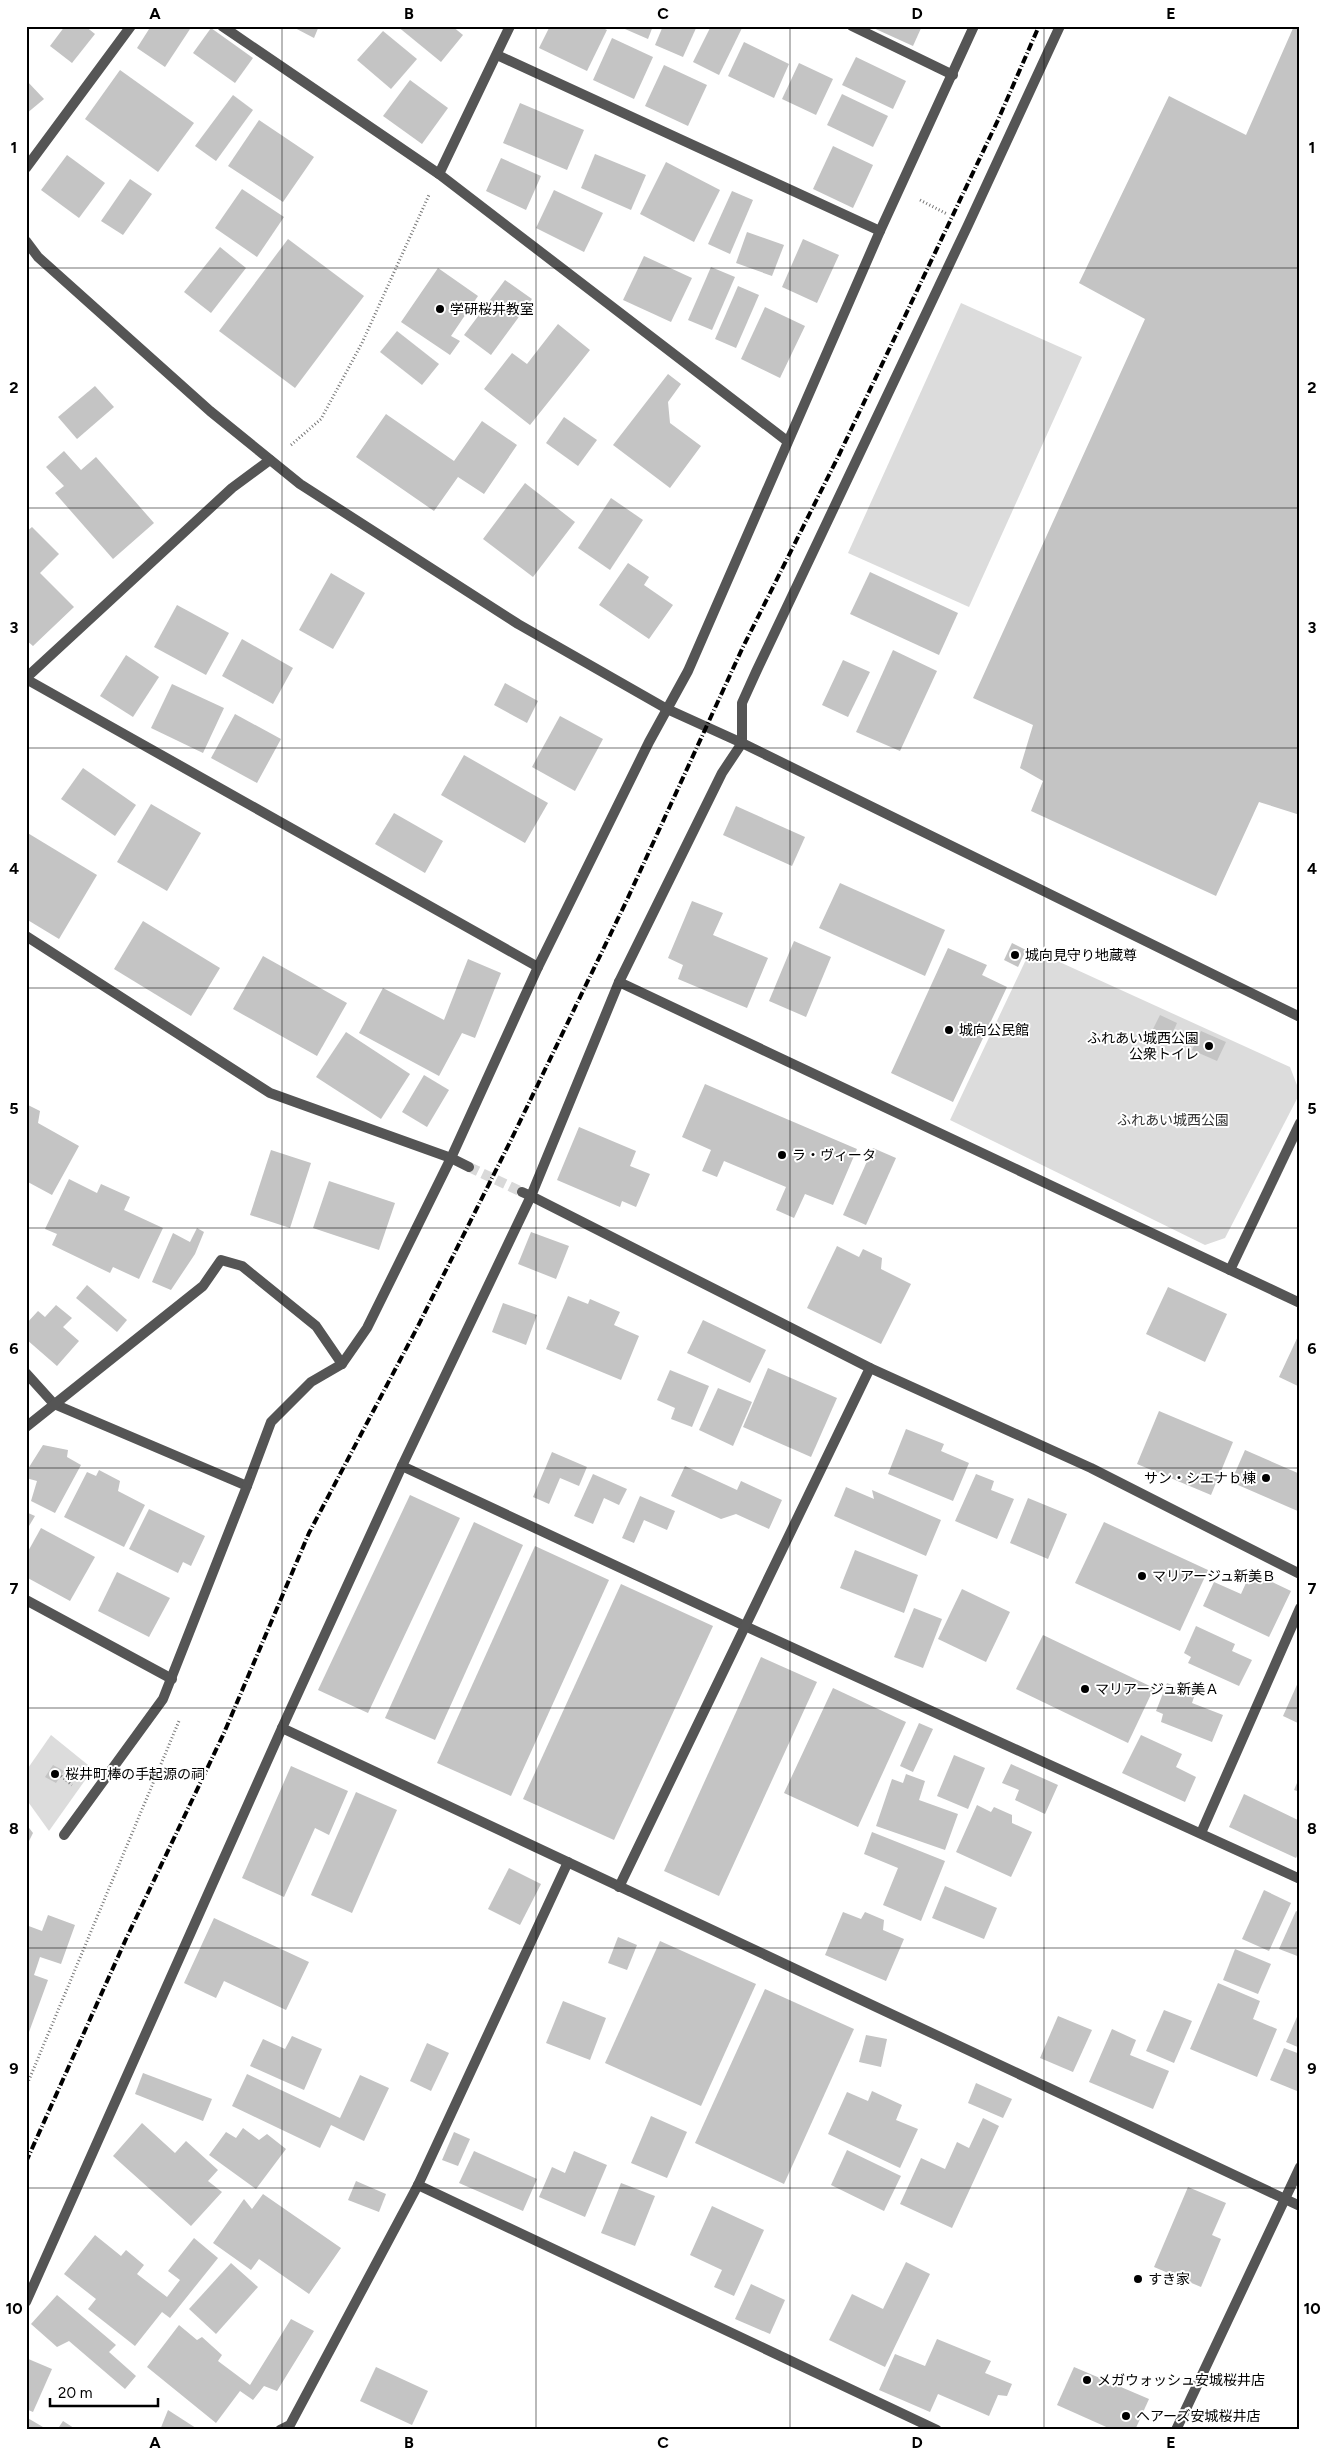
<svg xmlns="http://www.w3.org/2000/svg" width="1326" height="2456" viewBox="0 0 1326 2456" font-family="Figtree,'Noto Sans JP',sans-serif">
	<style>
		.green { fill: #dcdcdc }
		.building { fill: #c4c4c4 }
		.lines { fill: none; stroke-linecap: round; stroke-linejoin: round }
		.minor-tunnel { stroke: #d9d9d9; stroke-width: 10; stroke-dasharray: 10 5; stroke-linecap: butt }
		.path { stroke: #777; stroke-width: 3; stroke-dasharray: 1 2.5; stroke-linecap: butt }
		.minor { stroke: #555; stroke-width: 10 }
		.tertiary { stroke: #555; stroke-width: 10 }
		.rail { stroke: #000; stroke-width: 4; stroke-dasharray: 8 2.5 1 2.5; stroke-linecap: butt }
		.grid { fill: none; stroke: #000; stroke-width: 1; stroke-opacity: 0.55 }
		.poi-dot { fill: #000; stroke: #fff; stroke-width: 2 }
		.labels { text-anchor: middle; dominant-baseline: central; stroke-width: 4; stroke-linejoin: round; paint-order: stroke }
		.poi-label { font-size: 14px; fill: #000; stroke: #fff; text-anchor: start }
		.park-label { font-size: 14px; fill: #333; stroke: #fff }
		.neatline { fill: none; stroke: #000; stroke-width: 2 }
		.grid-label { font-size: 16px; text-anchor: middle; font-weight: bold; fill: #000 }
	</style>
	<rect width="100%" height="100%" fill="#fff"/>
	<g class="green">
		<polygon points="961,303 1082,357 969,607 848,553"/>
		<polygon points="1031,949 1290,1067 1300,1093 1225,1238 1205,1245 950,1120"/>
		<polygon points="51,1735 93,1769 49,1831 26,1799 26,1771"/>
	</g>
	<g class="building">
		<polygon points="65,26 85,26 95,34 72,63 50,46"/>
		<polygon points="151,26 192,26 165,67 137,48"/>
		<polygon points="291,26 319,26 314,38"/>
		<polygon points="397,26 452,26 463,35 441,62"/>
		<polygon points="550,26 599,26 607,30 587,71 539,48"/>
		<polygon points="618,26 653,26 648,39"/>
		<polygon points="663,26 697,26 683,57 655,45"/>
		<polygon points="711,26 742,28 719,75 693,62"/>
		<polygon points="869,26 922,26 913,46"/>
		<polygon points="1294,26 1300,26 1300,815 1259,802 1216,896 1031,811 1043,781 1020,768 1033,725 973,698 1145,319 1079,283 1169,96 1246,135"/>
		<polygon points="211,28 253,58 235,83 193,53"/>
		<polygon points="383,31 417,59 391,89 357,60"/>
		<polygon points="612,38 653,57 634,99 593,80"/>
		<polygon points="744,42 789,64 774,98 728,76"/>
		<polygon points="856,57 906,81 893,109 842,85"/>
		<polygon points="799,63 833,79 816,115 782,99"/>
		<polygon points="664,65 707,85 688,126 645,106"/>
		<polygon points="120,70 194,123 158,172 85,119"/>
		<polygon points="26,80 44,99 26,114"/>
		<polygon points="410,80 448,108 422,144 383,116"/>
		<polygon points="842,94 888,116 873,147 827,125"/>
		<polygon points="233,95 253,110 216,161 195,146"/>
		<polygon points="520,103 584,130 567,170 503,143"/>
		<polygon points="259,120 314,157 283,202 228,166"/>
		<polygon points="833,146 873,165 853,208 813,189"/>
		<polygon points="595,154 646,175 631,210 581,188"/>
		<polygon points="67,155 105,183 79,218 41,190"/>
		<polygon points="501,158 541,176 526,210 486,191"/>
		<polygon points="666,162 720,190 694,242 640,214"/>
		<polygon points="130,179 152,194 123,235 101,221"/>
		<polygon points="242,189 284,217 257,257 215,228"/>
		<polygon points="554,190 603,213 584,252 536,228"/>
		<polygon points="732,191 753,200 730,254 708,244"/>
		<polygon points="747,232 784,245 772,276 736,263"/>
		<polygon points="288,239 364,296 295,388 219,331"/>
		<polygon points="803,239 839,255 817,303 782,287"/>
		<polygon points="220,247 246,268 211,313 184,292"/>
		<polygon points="644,256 692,278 671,322 623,300"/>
		<polygon points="711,267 735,277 712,330 688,320"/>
		<polygon points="438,268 478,296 451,336 460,341 450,355 401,322"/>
		<polygon points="505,280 532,299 491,355 464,335"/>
		<polygon points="738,286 759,295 736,348 715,339"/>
		<polygon points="765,307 805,326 780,378 741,359"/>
		<polygon points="558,324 590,350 530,425 484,389 512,353 527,364"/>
		<polygon points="397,331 439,364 422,385 380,352"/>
		<polygon points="668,374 681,384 668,402 670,423 701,446 670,488 613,445"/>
		<polygon points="95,386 114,407 77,439 58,417"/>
		<polygon points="386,414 454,461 482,421 517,445 484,494 458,477 434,511 356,457"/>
		<polygon points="564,417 597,440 578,466 546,443"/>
		<polygon points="64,451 81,470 96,457 154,523 113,559 55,493 64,486 46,467"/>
		<polygon points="525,483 575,522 533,577 483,539"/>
		<polygon points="611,498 643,520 610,570 578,548"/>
		<polygon points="32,527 59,554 40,573 74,607 33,646 26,640 26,532"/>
		<polygon points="628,563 649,577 644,585 673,605 649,639 599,605"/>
		<polygon points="870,572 958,613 939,655 850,614"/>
		<polygon points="331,573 365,593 333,649 299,630"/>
		<polygon points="177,605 229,633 206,675 154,647"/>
		<polygon points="242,639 293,668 273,704 222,676"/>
		<polygon points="893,650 937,671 900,751 856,732"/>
		<polygon points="126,655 159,677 133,717 100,696"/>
		<polygon points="843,660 870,672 848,717 822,705"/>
		<polygon points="505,683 538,701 527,723 494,705"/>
		<polygon points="172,684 224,708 203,753 151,728"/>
		<polygon points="235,714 281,739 257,783 211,758"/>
		<polygon points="560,716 603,739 575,791 532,767"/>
		<polygon points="464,755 548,803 525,843 441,795"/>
		<polygon points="83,768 136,805 115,836 61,799"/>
		<polygon points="151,804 201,833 167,891 117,862"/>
		<polygon points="736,806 805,837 792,866 723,835"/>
		<polygon points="394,813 443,841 425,873 375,844"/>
		<polygon points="26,832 97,875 59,939 26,919"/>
		<polygon points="840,883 945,930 925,976 819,928"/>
		<polygon points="692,901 723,913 713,935 768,958 747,1008 678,979 683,965 668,958"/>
		<polygon points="143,921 220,968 191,1016 114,969"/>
		<polygon points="794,941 831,957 806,1017 769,1001"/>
		<polygon points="1012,943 1026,950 1018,967 1004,960"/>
		<polygon points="948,948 987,965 982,975 1007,987 953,1102 891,1073"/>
		<polygon points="263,956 347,1003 317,1056 233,1009"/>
		<polygon points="468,959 501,973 475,1038 462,1033 439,1076 359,1033 383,988 444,1020"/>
		<polygon points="1160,1015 1177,1023 1170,1039 1152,1031"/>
		<polygon points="1201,1031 1226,1042 1217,1061 1192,1050"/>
		<polygon points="346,1032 410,1074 381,1119 316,1077"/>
		<polygon points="424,1075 449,1090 427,1127 402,1112"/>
		<polygon points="705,1084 857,1149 833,1205 805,1194 794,1218 776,1210 786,1187 724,1161 717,1177 702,1171 711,1150 682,1137"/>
		<polygon points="26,1104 40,1111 38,1123 79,1146 52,1195 26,1181"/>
		<polygon points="579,1127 636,1151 630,1166 650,1174 636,1207 622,1201 620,1207 557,1180"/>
		<polygon points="873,1148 896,1158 866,1225 843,1215"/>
		<polygon points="271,1150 311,1163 290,1228 250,1215"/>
		<polygon points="69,1179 97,1193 101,1184 130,1197 124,1210 163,1228 139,1279 113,1267 110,1273 52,1245 57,1234 45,1229"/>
		<polygon points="329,1181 395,1203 379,1250 313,1228"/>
		<polygon points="197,1228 204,1232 195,1254 171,1290 152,1282 173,1233 190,1242"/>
		<polygon points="531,1232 569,1246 556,1279 518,1264"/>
		<polygon points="837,1246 859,1257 863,1249 882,1258 881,1269 911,1284 881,1344 807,1308"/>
		<polygon points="87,1285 127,1320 117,1332 76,1298"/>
		<polygon points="1168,1287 1227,1314 1205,1362 1146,1334"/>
		<polygon points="568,1296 588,1304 590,1299 620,1312 614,1325 639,1336 621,1380 546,1349"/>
		<polygon points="503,1303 537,1315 526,1345 492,1332"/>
		<polygon points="56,1305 72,1318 63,1327 79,1341 57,1366 26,1339 26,1324 38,1311 45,1317"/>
		<polygon points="703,1320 766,1350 750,1383 687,1353"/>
		<polygon points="1300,1332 1300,1387 1279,1377"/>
		<polygon points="768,1368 837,1398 811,1457 743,1427"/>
		<polygon points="670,1370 709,1386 692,1427 671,1419 675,1408 657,1400"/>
		<polygon points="718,1388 752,1402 733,1446 699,1430"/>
		<polygon points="1159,1411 1233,1442 1211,1495 1137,1464"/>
		<polygon points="906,1429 944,1444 941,1451 969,1463 953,1501 888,1474"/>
		<polygon points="43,1445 68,1450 67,1457 81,1465 55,1513 31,1501 37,1481 26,1478 26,1472"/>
		<polygon points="1245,1450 1300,1474 1300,1512 1231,1482"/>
		<polygon points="552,1452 587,1467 579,1486 560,1478 549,1504 533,1497"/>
		<polygon points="685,1466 737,1490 741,1481 782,1500 769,1529 736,1514 721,1519 671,1496"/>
		<polygon points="99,1470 120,1481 118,1491 145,1505 124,1547 64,1517 87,1472 96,1476"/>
		<polygon points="593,1474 627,1489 619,1505 604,1498 593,1524 574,1516"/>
		<polygon points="976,1474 994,1481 991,1490 1014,1499 997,1539 955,1521"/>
		<polygon points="846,1487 874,1499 872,1490 941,1520 926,1556 834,1516"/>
		<polygon points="410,1495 460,1518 368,1713 318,1690"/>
		<polygon points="640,1496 675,1511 667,1530 644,1520 634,1543 622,1538"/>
		<polygon points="1028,1498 1067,1514 1048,1559 1010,1543"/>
		<polygon points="149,1509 205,1536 191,1566 183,1562 178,1573 129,1549"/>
		<polygon points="26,1512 35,1516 26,1531"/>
		<polygon points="474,1522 523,1545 435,1740 385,1718"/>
		<polygon points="1104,1522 1208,1570 1180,1631 1075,1583"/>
		<polygon points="41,1528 95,1557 70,1601 26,1577 26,1555"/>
		<polygon points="535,1546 609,1580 511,1796 437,1763"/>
		<polygon points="855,1550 918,1575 904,1613 840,1588"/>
		<polygon points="117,1572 170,1598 149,1637 98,1611"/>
		<polygon points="1251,1572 1291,1591 1269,1637 1203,1606 1214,1582 1241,1594"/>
		<polygon points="621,1584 713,1626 614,1840 523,1799"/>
		<polygon points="962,1589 1010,1612 986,1662 938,1639"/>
		<polygon points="914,1608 942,1619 923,1668 894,1657"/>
		<polygon points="1196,1626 1235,1644 1232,1651 1252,1660 1239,1686 1188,1663 1191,1657 1184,1653"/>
		<polygon points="1043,1635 1154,1688 1128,1743 1016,1689"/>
		<polygon points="761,1657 817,1682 719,1896 664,1871"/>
		<polygon points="1300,1678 1300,1724 1283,1716"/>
		<polygon points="1167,1683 1195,1694 1192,1703 1223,1715 1212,1742 1161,1722 1163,1714 1156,1711"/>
		<polygon points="833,1688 906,1722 858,1827 784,1793"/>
		<polygon points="919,1723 933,1729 913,1772 900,1766"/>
		<polygon points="1141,1735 1182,1754 1176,1767 1196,1777 1185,1802 1122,1773"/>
		<polygon points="954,1755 985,1768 968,1809 937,1796"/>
		<polygon points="1011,1764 1058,1785 1045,1814 1015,1800 1019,1790 1002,1783"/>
		<polygon points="53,1765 64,1771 56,1783 45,1777"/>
		<polygon points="291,1766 348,1791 329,1835 315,1828 284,1897 242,1878"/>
		<polygon points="906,1774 925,1781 919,1800 958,1814 945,1850 876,1826 892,1779 903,1783"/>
		<polygon points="1300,1776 1300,1792 1294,1790"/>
		<polygon points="356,1792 397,1810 352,1913 311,1895"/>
		<polygon points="1244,1794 1300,1821 1300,1850 1296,1858 1229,1827"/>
		<polygon points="977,1805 991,1812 994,1807 1012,1815 1012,1823 1032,1832 1011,1877 956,1852"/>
		<polygon points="26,1824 33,1833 26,1847"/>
		<polygon points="872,1832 945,1861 921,1921 883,1905 898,1868 864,1854"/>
		<polygon points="509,1868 541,1884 520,1925 488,1909"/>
		<polygon points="945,1886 997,1908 984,1939 932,1918"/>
		<polygon points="1264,1890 1291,1903 1269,1951 1242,1939"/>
		<polygon points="1296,1911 1300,1913 1300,1957 1279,1949"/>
		<polygon points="843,1912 861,1919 865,1912 884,1920 883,1930 904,1939 886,1981 825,1955"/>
		<polygon points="48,1915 75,1925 61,1964 40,1957 34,1975 48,1980 29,2032 26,2031 26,1925 42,1931"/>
		<polygon points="214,1918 309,1962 286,2010 224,1981 216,1998 184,1983"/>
		<polygon points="618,1937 637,1945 627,1970 608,1963"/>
		<polygon points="660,1941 756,1984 701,2106 605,2063"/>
		<polygon points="1235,1949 1271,1964 1258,1994 1223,1980"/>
		<polygon points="1218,1983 1260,2001 1253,2019 1277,2029 1257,2077 1190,2049"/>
		<polygon points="765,1989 854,2029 784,2184 695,2143"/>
		<polygon points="563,2001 606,2018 590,2060 546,2043"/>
		<polygon points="1164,2010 1192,2021 1174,2063 1146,2051"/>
		<polygon points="1300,2010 1300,2048 1286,2042"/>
		<polygon points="1058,2016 1092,2030 1073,2072 1040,2058"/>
		<polygon points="1112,2029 1136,2040 1130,2055 1169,2071 1153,2109 1089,2082"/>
		<polygon points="866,2035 887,2039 881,2067 859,2062"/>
		<polygon points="292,2036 322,2049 304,2090 250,2066 263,2039 285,2049"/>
		<polygon points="427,2043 449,2053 431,2091 410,2081"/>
		<polygon points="1284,2048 1300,2054 1300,2084 1297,2091 1270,2080"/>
		<polygon points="143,2073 212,2099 203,2121 135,2094"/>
		<polygon points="247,2074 340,2118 360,2075 389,2088 364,2141 331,2125 320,2148 232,2106"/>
		<polygon points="976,2083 1012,2099 1003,2118 968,2103"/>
		<polygon points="872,2091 902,2105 896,2120 918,2129 900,2168 828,2134 847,2092 868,2101"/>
		<polygon points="651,2116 687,2132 667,2178 631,2163"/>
		<polygon points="983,2118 999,2126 952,2228 900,2204 921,2158 945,2169 957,2142 969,2148"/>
		<polygon points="142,2123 175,2153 186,2141 218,2170 208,2181 222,2192 191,2226 113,2156"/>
		<polygon points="243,2128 259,2140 267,2134 286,2149 256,2189 209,2155 226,2132 236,2138"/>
		<polygon points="454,2132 470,2139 458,2166 442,2160"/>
		<polygon points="847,2150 901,2176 884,2211 831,2185"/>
		<polygon points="474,2151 537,2179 523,2211 459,2183"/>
		<polygon points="574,2151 607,2165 585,2217 539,2197 552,2167 565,2173"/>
		<polygon points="356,2181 386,2194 379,2212 348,2200"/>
		<polygon points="621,2183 655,2196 635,2246 601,2233"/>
		<polygon points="1188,2187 1226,2203 1212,2235 1221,2239 1201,2287 1154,2267"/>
		<polygon points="263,2194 341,2248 309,2294 259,2259 251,2270 213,2243 244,2199 252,2209"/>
		<polygon points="712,2206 764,2230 734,2296 714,2287 722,2270 690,2255"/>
		<polygon points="95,2235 121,2256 126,2250 144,2265 137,2274 167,2297 180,2280 168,2271 194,2238 218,2258 170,2318 162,2312 135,2346 88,2309 96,2299 64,2274"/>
		<polygon points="906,2262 930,2274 885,2367 829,2340 852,2294 883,2309"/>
		<polygon points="231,2263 258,2287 216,2334 189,2309"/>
		<polygon points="751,2284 785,2300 770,2334 735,2319"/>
		<polygon points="57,2295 116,2345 109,2352 136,2376 125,2389 69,2341 57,2347 31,2324"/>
		<polygon points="291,2319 314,2331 277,2391 264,2386 253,2400 240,2391 216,2423 147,2367 179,2325 197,2340 202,2337 222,2355 218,2361 250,2385"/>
		<polygon points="937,2339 991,2361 985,2373 1012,2384 1007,2396 998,2395 989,2416 938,2394 930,2412 879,2390 895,2354 925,2366"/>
		<polygon points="26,2358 52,2369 33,2412 26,2409"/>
		<polygon points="376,2367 428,2391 412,2425 360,2401"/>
		<polygon points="1074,2367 1149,2399 1135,2430 1113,2430 1057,2405"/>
		<polygon points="168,2410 199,2430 160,2430"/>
		<polygon points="26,2417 48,2430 26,2430"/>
		<polygon points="63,2421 77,2430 57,2430"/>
	</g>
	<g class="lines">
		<polyline class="minor-tunnel" points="469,1167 522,1192"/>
		<g class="path">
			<polyline points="920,200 947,214"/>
			<polyline points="291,445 321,419 362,343 429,195"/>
			<polyline points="61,1776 72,1785"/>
			<polyline points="26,2087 179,1721"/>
		</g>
		<g class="minor">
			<polyline points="222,26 439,174 787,441"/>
			<polyline points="852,26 953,75"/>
			<polyline points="1060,26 968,225 756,672 742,703 742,743 722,773 619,982 531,1196 870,1368 1091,1468 1300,1574"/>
			<polyline points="497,55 880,231"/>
			<polyline points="26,168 131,26"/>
			<polyline points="439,174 510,26"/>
			<polyline points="26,241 38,257 210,411 300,484 518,624 667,709 742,743"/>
			<polyline points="26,678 232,488 270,460"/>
			<polyline points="26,679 538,967"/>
			<polyline points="26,936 270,1093 451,1158 469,1167"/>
			<polyline points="619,982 1300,1303"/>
			<polyline points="1230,1270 1300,1123"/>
			<polyline points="26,1373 54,1404 247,1486 163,1699 64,1835"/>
			<polyline points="26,1427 203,1286 221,1260 242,1266 316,1326 342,1364"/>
			<polyline points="402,1466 745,1626 1300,1879"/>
			<polyline points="247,1486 271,1422 311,1382 342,1364 367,1328 451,1158 538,967 649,742 688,671 880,231 974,26"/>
			<polyline points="26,1600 172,1679"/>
			<polyline points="282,1728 1300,2206"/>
			<polyline points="1201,1833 1300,1608"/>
			<polyline points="619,1887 870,1368"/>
			<polyline points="418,2185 937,2430"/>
			<polyline points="26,2302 282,1728 402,1466 531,1196 522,1192"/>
			<polyline points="280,2430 290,2425 418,2185 568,1862"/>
		</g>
		<g class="tertiary">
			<polyline points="742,743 1300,1017"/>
			<polyline points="1176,2430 1300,2167"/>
		</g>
		<polyline class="rail" points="26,2162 126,1939 224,1733 309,1533 417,1328 511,1140 626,902 742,649 839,455 998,120 1039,26"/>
	</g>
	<path class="grid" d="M282,26V2430M536,26V2430M790,26V2430M1044,26V2430M26,268H1300M26,508H1300M26,748H1300M26,988H1300M26,1228H1300M26,1468H1300M26,1708H1300M26,1948H1300M26,2188H1300"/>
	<g class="poi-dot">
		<circle cx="440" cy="309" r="5"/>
		<circle cx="1015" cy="955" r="5"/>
		<circle cx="949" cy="1030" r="5"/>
		<circle cx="1209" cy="1046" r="5"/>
		<circle cx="782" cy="1155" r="5"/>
		<circle cx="1266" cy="1478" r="5"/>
		<circle cx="1142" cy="1576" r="5"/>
		<circle cx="1085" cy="1689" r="5"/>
		<circle cx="55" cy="1774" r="5"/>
		<circle cx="1138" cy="2279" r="5"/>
		<circle cx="1087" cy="2380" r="5"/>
		<circle cx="1126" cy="2416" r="5"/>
	</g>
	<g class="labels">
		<g class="poi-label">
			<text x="450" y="309">学研桜井教室</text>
			<text x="1025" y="955">城向見守り地蔵尊</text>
			<text x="959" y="1030">城向公民館</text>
			<text x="1199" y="1038" text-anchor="end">ふれあい城西公園<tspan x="1199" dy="16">公衆トイレ</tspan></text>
			<text x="792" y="1155">ラ・ヴィータ</text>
			<text x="1256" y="1478" text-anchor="end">サン・シエナｂ棟</text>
			<text x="1152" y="1576">マリアージュ新美Ｂ</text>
			<text x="1095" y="1689">マリアージュ新美Ａ</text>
			<text x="65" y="1774">桜井町棒の手起源の祠</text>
			<text x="1148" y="2279">すき家</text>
			<text x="1097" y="2380">メガウォッシュ安城桜井店</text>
			<text x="1136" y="2416">ヘアーズ安城桜井店</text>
		</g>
		<g class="park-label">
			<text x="1173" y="1120">ふれあい城西公園</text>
		</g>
	</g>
	<rect width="1326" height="2456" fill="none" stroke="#ffffff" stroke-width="55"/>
	<path d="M50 2398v8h108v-8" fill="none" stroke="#000000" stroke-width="2.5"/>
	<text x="58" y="2398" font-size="15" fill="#000000" stroke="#ffffff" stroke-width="4" paint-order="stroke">20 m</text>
	<rect x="28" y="28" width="1270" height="2400" class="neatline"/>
	<g class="grid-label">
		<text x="155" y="19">A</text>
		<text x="409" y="19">B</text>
		<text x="663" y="19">C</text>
		<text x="917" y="19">D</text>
		<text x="1171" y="19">E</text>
		<text x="14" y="153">1</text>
		<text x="1312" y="153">1</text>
		<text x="14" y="393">2</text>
		<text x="1312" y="393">2</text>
		<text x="14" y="633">3</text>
		<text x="1312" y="633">3</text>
		<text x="14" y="874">4</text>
		<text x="1312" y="874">4</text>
		<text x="14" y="1114">5</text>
		<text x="1312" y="1114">5</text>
		<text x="14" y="1354">6</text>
		<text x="1312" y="1354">6</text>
		<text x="14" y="1594">7</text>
		<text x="1312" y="1594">7</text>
		<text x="14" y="1834">8</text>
		<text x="1312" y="1834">8</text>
		<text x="14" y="2074">9</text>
		<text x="1312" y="2074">9</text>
		<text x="14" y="2314">10</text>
		<text x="1312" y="2314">10</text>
		<text x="155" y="2448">A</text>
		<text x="409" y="2448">B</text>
		<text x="663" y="2448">C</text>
		<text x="917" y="2448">D</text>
		<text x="1171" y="2448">E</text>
	</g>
</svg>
